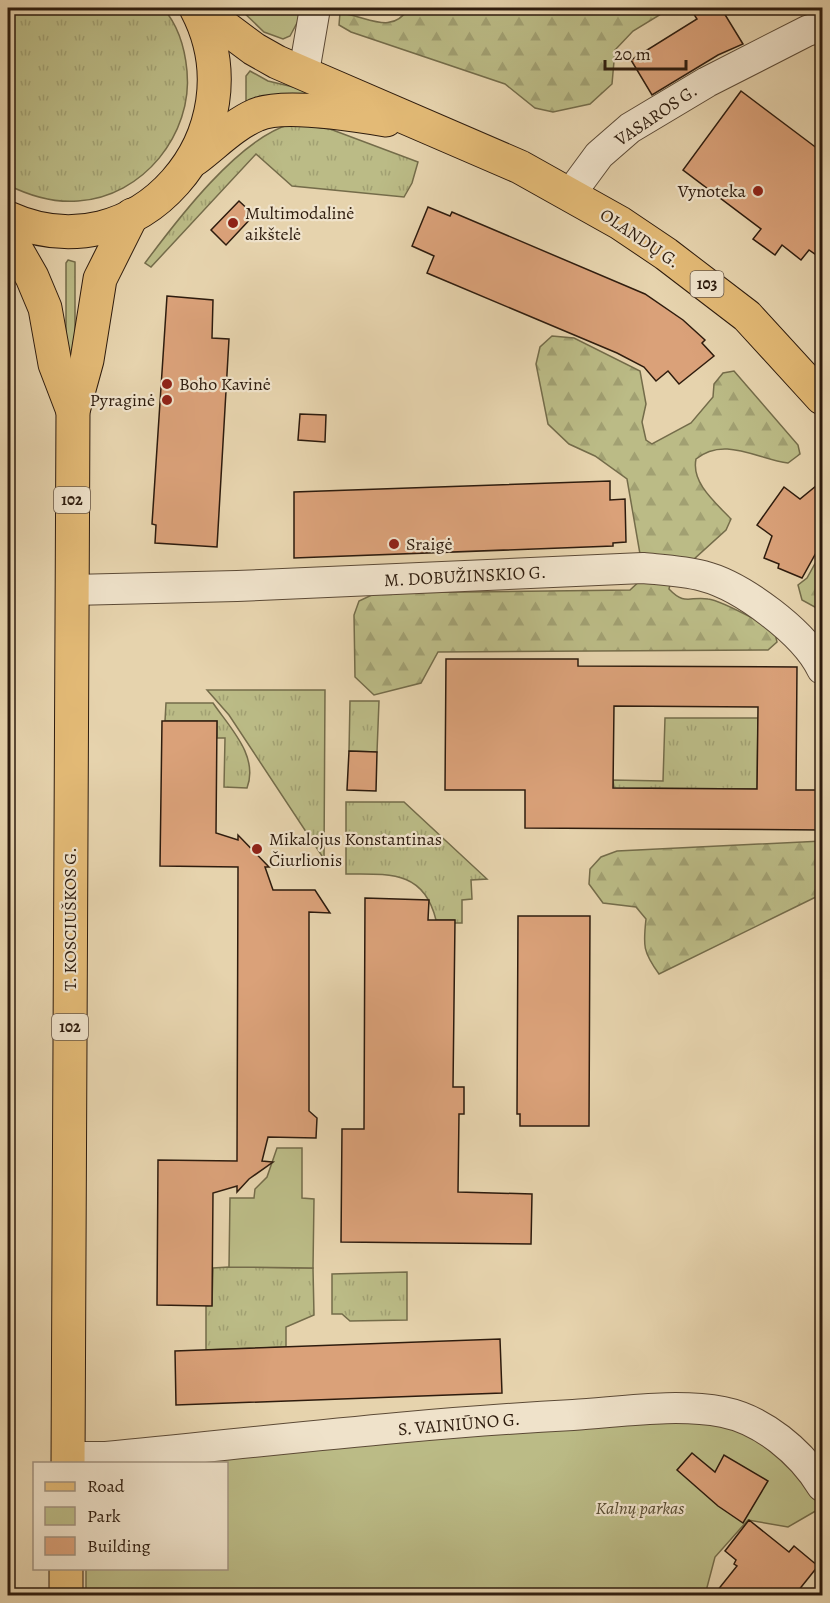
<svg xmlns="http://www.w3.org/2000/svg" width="830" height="1603" viewBox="0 0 830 1603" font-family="Alegreya,serif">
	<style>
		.grass { fill: url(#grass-tufts); stroke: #746c4a; stroke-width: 1.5 }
		.forest { fill: url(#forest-firs); stroke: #746c4a; stroke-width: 1.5 }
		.park { fill: #bbbb86; stroke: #746c4a; stroke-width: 1.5 }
		.building { fill: #daa179; stroke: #2e1c0e; stroke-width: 1.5; fill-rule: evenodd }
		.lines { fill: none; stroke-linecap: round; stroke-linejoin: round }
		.street-casing { stroke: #5c4a36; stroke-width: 32 }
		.primary-casing { stroke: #2e1c0e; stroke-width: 35 }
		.street { stroke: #efe2ca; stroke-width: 30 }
		.primary { stroke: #e3ba76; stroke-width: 33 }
		.poi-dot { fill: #8f2418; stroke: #efe2ca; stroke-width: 2 }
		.labels { text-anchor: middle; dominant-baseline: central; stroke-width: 4.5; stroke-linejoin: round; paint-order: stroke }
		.shield { fill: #efe2ca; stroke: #685746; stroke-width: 1.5 }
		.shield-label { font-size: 16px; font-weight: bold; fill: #2e1c0e }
		.street-label { font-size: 18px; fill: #2e1c0e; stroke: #efe2ca }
		.poi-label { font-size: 18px; fill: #2e1c0e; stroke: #efe2ca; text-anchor: start }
		.park-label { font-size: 18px; font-style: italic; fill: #584c32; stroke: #efe2ca }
	</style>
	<defs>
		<pattern id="grass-tufts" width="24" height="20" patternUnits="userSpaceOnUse" patternTransform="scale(1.5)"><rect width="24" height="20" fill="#bbbb86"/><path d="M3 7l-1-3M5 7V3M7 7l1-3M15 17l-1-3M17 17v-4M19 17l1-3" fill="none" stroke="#a1a072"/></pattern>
		<pattern id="forest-firs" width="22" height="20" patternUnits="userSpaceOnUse" patternTransform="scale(1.5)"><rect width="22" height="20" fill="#bbbb86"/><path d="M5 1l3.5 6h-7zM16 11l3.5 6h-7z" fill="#a1a072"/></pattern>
	</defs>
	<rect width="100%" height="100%" fill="#e6d3ad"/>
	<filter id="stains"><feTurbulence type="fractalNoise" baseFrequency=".00333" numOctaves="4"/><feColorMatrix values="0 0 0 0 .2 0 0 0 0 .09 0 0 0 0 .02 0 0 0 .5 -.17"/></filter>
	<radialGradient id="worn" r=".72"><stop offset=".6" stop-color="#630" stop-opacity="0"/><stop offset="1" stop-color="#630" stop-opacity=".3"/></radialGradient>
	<g class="grass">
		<path d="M8,8H163C178,25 185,49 187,71C193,134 143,197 78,201C53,203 30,196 8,185Z"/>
		<polygon points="250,71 268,81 353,101 246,102 246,76"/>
		<path d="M291,124L330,129L418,162L412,183L404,197L292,186L256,154L151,267L145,263C177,220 239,138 291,124Z"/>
		<polygon points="68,260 75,262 75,362 66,362 66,263"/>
		<polygon points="207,690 325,690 324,859 229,715"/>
		<polygon points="350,701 379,701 377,752 349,751"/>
		<path d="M166,703H213C230,728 259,756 247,788L224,787L225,738H217V721H165Z"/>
		<polygon points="665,718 758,718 757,789 614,788 613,780 663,781"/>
		<path d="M346,802H404L487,879L471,880L472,899L462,900V923H454V920H436C424,870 389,874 346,874Z"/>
		<polygon points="229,1267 313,1268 314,1315 286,1327 286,1347 206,1350 206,1306 212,1305 213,1268"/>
		<polygon points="407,1272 407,1320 350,1321 342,1314 332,1314 332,1274"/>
	</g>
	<g class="forest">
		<path d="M409,8H671L633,31L615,50L612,84L590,104L553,112L535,108L505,84L351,32L339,25L340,13C368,16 391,36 409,8Z"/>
		<path d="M552,336L574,338L640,371L646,404L642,422L646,440L652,444L691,423L713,397L714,384L723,373L734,371L798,445L800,454L788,463C757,459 724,436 696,459C691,483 716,503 731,519L726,530L671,580L669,589C685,606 690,596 708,599C722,600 760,623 774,629L777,642L768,650L438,652L421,683L374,695L355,677L354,615L359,601L376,593L630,590L644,577L627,479L595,456L569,444L548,424L536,364L540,347Z"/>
		<polygon points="822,551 822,611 802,600 798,585 807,578"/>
		<path d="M822,841V894L659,974C643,952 643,946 646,919L636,907L603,903L589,884L590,869L601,857L617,851Z"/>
	</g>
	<g class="park">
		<polygon points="239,8 305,8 290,36 283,39 264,32"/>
		<polygon points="277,1148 302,1148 302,1198 314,1199 313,1268 229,1267 230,1198 254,1198 255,1189 267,1177"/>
		<polygon points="670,1418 748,1428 814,1483 819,1509 788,1527 748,1520 715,1557 705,1595 86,1596 86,1569 226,1568 226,1464 140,1463"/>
	</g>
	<g class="building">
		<polygon points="690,8 721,8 743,44 718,55 652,95 631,60 697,19"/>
		<polygon points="741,91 822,152 822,259 809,250 801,260 782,245 775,255 753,239 761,229 683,170"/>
		<polygon points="239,201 254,215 226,245 211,230"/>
		<polygon points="428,207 450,216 452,212 645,294 683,320 705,340 702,343 714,356 679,384 668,371 656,381 644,367 617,353 427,273 434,256 412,246"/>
		<polygon points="167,296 213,300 212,338 229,339 217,547 155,543 156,525 152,524"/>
		<polygon points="300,414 326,415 325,442 298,440"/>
		<polygon points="610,481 610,500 625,499 626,542 613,543 613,546 294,558 294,492"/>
		<polygon points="822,481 822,542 802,578 778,568 779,564 764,558 772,536 757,525 784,487 800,499"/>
		<path d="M446,659H578V666L797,667L796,790H822V830L525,828V790H445ZM614,706L758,707L757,789L613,788Z"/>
		<polygon points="162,721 217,721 216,833 238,840 238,835 269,867 265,867 273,890 315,890 330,913 309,912 309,1111 317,1118 316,1138 268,1137 262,1161 273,1162 249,1179 237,1192 237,1186 213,1193 212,1306 157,1305 158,1160 237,1161 238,867 160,866"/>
		<polygon points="349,751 377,752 376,791 347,790"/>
		<polygon points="365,898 429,900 428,920 455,920 453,1087 464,1087 464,1114 459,1114 458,1192 532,1194 531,1244 341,1242 342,1129 364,1129"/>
		<polygon points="518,916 590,916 589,1126 520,1126 520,1114 517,1114"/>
		<polygon points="500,1339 502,1393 176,1405 175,1351"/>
		<polygon points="692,1453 715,1472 724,1455 768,1481 743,1523 718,1506 677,1470"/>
		<polygon points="749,1520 789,1552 794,1546 818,1566 794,1596 713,1596 737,1566 734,1564 736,1560 725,1551"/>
	</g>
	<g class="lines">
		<g class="street-casing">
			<g id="street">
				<polyline points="304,72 315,8"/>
				<polyline points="571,193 599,155 630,128 707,82 807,31 822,26"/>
				<path d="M72,590L237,586L643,568C663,570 684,571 703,576C742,586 805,633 822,669"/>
				<path d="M68,1457H106C261,1442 417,1423 573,1415C621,1412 675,1403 723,1412C763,1420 801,1452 822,1486"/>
			</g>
		</g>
		<g class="primary-casing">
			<g id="primary">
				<polyline points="199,8 254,49 277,62 520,167 620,223 666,254 747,316 822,398"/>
				<path d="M195,159C215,144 233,125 256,115C282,103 356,115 386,120"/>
				<path d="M8,218C137,277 262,133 196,8"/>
				<polyline points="8,235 32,277 45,308 55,364 73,411"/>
				<polyline points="68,1464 73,411 87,360 100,279 132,215"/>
				<polyline points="66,1596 66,1568"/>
			</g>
		</g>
		<use href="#street" class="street"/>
		<use href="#primary" class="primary"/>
	</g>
	<g class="poi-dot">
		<circle cx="758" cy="191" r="6"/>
		<circle cx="233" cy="223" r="6"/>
		<circle cx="167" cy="384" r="6"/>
		<circle cx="167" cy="400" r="6"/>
		<circle cx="394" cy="544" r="6"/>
		<circle cx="257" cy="849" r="6"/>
	</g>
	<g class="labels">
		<g class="shield">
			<rect x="690.5" y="271" width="33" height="26" rx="4.5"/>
			<rect x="54" y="487" width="36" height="26" rx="4.5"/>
			<rect x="52" y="1014" width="36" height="26" rx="4.5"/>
		</g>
		<g class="shield-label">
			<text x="707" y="284">103</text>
			<text x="72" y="500">102</text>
			<text x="70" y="1027">102</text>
		</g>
		<g class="street-label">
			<text transform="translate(656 115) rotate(-34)">VASAROS G.</text>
			<text transform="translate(640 238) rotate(34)">OLANDŲ G.</text>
			<text transform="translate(465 576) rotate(-3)">M. DOBUŽINSKIO G.</text>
			<text transform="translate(70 919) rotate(-90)">T. KOSCIUŠKOS G.</text>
			<text transform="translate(459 1424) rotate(-5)">S. VAINIŪNO G.</text>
		</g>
		<g class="poi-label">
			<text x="746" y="191" text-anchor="end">Vynoteka</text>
			<text x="245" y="213">Multimodalinė<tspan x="245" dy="21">aikštelė</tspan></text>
			<text x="179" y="384">Boho Kavinė</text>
			<text x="155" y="400" text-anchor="end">Pyraginė</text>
			<text x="406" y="544">Sraigė</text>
			<text x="269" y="839">Mikalojus Konstantinas<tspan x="269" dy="21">Čiurlionis</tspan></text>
		</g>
		<g class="park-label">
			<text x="640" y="1508">Kalnų parkas</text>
		</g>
	</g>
	<rect width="830" height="1603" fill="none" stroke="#e6d3ad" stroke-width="30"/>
	<rect x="9" y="9" width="812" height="1585" fill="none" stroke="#2e1c0e" stroke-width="3"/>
	<rect x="15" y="15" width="800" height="1573" fill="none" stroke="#2e1c0e" stroke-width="1.5"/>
	<rect x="33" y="1462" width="195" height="108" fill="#efe2ca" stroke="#a2937f" stroke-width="1.5"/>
	<rect x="45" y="1482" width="30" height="9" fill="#e3ba76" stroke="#a2937f" stroke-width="1.5"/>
	<text x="87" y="1492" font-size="18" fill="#2e1c0e">Road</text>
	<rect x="45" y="1507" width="30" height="18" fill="#bbbb86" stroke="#a2937f" stroke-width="1.5"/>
	<text x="87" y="1522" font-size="18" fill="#2e1c0e">Park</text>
	<rect x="45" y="1537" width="30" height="18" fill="#daa179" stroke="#a2937f" stroke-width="1.5"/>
	<text x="87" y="1552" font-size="18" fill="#2e1c0e">Building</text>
	<path d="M605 60v9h81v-9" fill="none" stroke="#2e1c0e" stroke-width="3"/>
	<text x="614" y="60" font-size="18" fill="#2e1c0e" stroke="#efe2ca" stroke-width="4.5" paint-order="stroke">20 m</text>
	<rect width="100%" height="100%" filter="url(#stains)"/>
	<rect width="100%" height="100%" fill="url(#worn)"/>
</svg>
